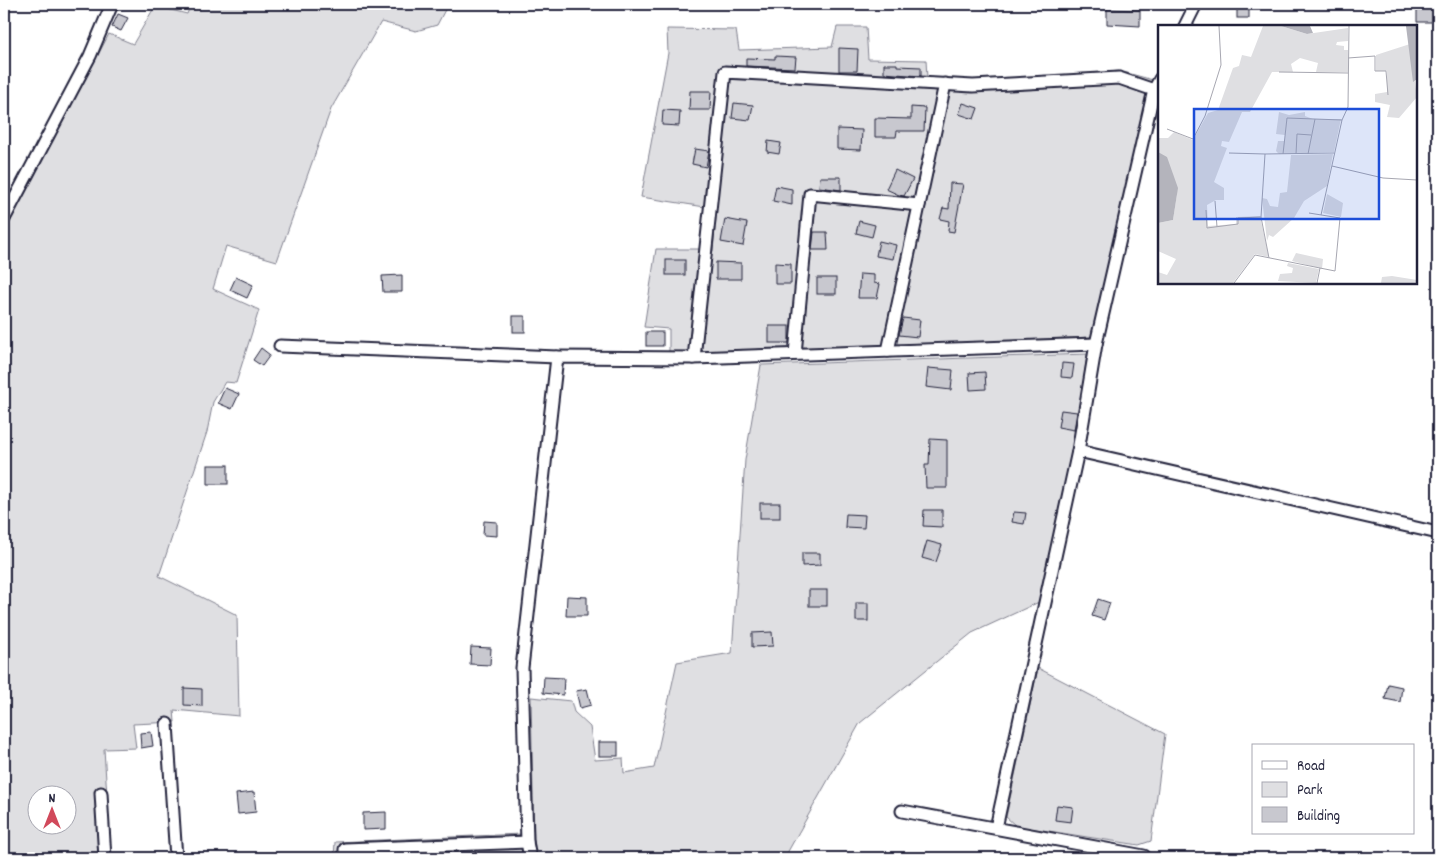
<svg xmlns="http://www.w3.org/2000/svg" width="1442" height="862" viewBox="0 0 1442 862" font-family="Dekko,sans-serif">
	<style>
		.green { fill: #dfdfe2; stroke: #80808e; fill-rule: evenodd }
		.building { fill: #c8c8cf; stroke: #22223b }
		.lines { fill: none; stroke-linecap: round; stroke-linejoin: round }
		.street-casing { stroke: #22223b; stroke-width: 15 }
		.street { stroke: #fff; stroke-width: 11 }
		.inset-road { fill: none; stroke: #a7a7b1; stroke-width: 1 }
		.view { fill: #1d4ed8; fill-opacity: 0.15; stroke: #1d4ed8; stroke-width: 2.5 }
		.inset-edge { fill: none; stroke: #22223b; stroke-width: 2.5 }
	</style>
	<rect width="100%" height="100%" fill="#fff"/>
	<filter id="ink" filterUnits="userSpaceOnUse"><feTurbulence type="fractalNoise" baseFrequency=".02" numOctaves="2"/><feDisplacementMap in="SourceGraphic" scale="10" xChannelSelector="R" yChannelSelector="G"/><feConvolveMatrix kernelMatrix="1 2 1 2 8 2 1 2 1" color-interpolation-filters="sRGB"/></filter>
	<g filter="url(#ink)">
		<g class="green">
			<path d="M191,4H448L437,25L416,31L381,22L331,109L277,261L226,246L213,289L259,310L236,383L225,382L213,402L207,432L159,576L237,615L239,716L174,710L175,722L133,724L136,748L104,749L111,858H4V233L109,34L133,44L155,6L187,14ZM38,794H68V824H38Z"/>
			<polygon points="837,27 866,27 868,59 926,60 927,78 977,82 1120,71 1153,80 1091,337 701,354 669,352 669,329 644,327 656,249 702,249 713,251 717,206 705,207 641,197 668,53 667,29 736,30 739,50 832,47"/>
			<polygon points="1087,354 1079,417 1039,602 972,633 860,723 786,855 780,858 537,858 534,840 531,697 571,701 574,712 590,727 595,760 623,758 624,773 654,768 677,662 732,653 745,460 761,365"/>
			<polygon points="1038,668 1165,734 1151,841 1139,845 1016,826 1006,817"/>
			<polygon points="521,834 526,858 334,858 335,842"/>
		</g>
		<g class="building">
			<rect x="1237" y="4" width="12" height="14"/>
			<polygon points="1417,6 1438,6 1437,22 1417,22"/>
			<polygon points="1107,9 1140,10 1140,26 1107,24"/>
			<polygon points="118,14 128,18 121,31 112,27"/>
			<polygon points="839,48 858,49 857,71 839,71"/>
			<polygon points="775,56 796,57 795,68 746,66 746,58 775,59"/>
			<polygon points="884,64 897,64 897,66 921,67 921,76 884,73"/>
			<polygon points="690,91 711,91 710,110 689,110"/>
			<polygon points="734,103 753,105 750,120 732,118"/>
			<polygon points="963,103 978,108 974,119 959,114"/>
			<polygon points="911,107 925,108 924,131 897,131 896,137 875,137 875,118 911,119"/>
			<polygon points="663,110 680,111 679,126 662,125"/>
			<polygon points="837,129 862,130 861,150 837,149"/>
			<polygon points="768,141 781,143 779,154 767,152"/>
			<polygon points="695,149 709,151 706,167 692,164"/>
			<polygon points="895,170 913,179 904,196 899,195 886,189"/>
			<polygon points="820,177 841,177 841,190 819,187"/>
			<polygon points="950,183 963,184 954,232 948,231 949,221 940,219 943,208 949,209"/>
			<polygon points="776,186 792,189 792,205 773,201"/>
			<polygon points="725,219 747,223 743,246 721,242"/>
			<polygon points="859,221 875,225 872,237 856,233"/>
			<polygon points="814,232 827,232 828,250 812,250"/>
			<polygon points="879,241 896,245 893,259 876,256"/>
			<rect x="666" y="260" width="19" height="15"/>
			<polygon points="716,262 741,263 741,279 716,279"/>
			<polygon points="775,263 791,264 791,284 775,284"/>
			<polygon points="860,274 874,275 874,283 880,284 877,298 858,298"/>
			<polygon points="402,275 402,292 383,292 382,276"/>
			<polygon points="236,277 253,285 247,298 230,290"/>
			<rect x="817" y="278" width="19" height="16"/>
			<rect x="513" y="316" width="12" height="16"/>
			<polygon points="903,318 920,320 918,337 899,335"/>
			<rect x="769" y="326" width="20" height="17"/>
			<rect x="646" y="332" width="17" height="14"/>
			<polygon points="261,348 270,355 262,366 253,360"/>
			<polygon points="1062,363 1074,364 1072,378 1061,377"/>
			<polygon points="928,368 953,370 951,390 926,387"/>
			<polygon points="985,372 986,389 970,390 969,373"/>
			<polygon points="225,388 239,394 232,409 218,403"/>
			<polygon points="1061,410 1077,412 1074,430 1058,427"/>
			<polygon points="930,439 947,440 947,488 926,488 925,465 929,465"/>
			<rect x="208" y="465" width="20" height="19"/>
			<rect x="760" y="503" width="20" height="15"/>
			<polygon points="924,510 942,510 942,527 923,526"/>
			<polygon points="1014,512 1026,513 1024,524 1012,522"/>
			<polygon points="846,514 865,515 864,528 845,527"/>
			<polygon points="484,521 497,522 497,536 483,535"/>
			<polygon points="927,541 942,545 936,562 922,558"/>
			<polygon points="802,553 820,553 820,565 802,566"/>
			<rect x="809" y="590" width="18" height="16"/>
			<polygon points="567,596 587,597 587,616 566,616"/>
			<polygon points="1098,599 1110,603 1104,620 1092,616"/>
			<rect x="856" y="603" width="12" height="18"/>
			<polygon points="772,632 773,646 752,647 752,633"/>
			<polygon points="471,647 491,648 490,665 470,664"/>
			<polygon points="544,677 564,678 563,695 543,693"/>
			<polygon points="1388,684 1402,687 1400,702 1385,699"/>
			<polygon points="184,688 202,689 202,706 184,705"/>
			<polygon points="587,689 591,705 580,708 576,691"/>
			<polygon points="151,732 153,746 141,748 140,733"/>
			<rect x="599" y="742" width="19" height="14"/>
			<polygon points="254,792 256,812 238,814 236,794"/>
			<polygon points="1057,805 1073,807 1071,822 1055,820"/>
			<polygon points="386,812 386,829 363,830 363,813"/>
		</g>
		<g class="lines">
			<g class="street-casing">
				<g id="street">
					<polyline points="1185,26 1196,4"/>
					<polyline points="4,219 90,56 112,4"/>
					<polyline points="280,346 557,357"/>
					<polyline points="888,351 945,84"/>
					<polyline points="795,354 810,194 919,205"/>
					<polyline points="694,358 725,72 973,86 1119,78 1154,90"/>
					<polyline points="1078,451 1438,533"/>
					<polyline points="167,724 176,858"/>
					<polyline points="101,793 105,858"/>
					<polyline points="902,811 1144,856 1143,858"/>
					<polyline points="996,828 1078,451 1096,344 1154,90 1160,79"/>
					<polyline points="345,858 345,849 527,842"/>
					<polyline points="530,858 527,842 522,668 557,357 694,358 1096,344"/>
				</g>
			</g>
			<use href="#street" class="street"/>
		</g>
	</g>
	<g transform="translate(1158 25)">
		<rect width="259" height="259" fill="#fff"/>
		<path d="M105,1H123L149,9L190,3V16L179,17L178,20L186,21V25H190V47H158L160,38L142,33L133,39L135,47H114L92,87H84L71,117L64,116L63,121L69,123L56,157L66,163V175H58L49,180L50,201L78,199V192L102,191L111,232L97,229L75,258H0V247L9,250L18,234L0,226V198L15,195L19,169L0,127V113H10L16,107L35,115L50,88L60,85L75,43L81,41L84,30L93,32ZM252,19L259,72L241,93L229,92L232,80L217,77V69L229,67V46H218V30ZM121,87L131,90L147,87V91L155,94H183L176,127L121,129L118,126L120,116H127V110L118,109ZM175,129L169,161L146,176L136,193L115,212L111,210L109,216L104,173L109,174L112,181L120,182L122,168L129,167L133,130ZM169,169L185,178L183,192L165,188ZM138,228L165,234L164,244L134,236ZM130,238L161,244L158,258L120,256L122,249L134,248L135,243L129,241ZM234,251L259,255V258H223L224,252Z" fill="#dfdfe2"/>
		<path d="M123,1H152L155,8L149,9ZM248,1H259V54L255,57ZM0,127L9,132L20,163L15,195L0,198Z" fill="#b4b4bc"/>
		<path class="inset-road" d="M190,33L217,31V46H228L230,70M121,47L190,48M9,104L35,114L47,91L63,40L61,1M71,128L107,129M125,129L129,93L184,95M138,129L139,109L153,110M150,129L157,94M174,141L225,153L259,155M57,176L59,202M48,185L49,203L80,199V193L103,192M163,190L184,95L190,82L191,1M111,233L103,192L107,129L176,128M76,258L97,230L177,246L182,193L151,188M159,258L162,243"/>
		<path class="view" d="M36,84H221V194H36Z"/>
		<rect width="259" height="259" class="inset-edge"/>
	</g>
	<rect width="1442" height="862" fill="none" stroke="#fff" stroke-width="20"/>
	<rect x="10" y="10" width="1422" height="842" fill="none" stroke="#22223b" stroke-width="2" filter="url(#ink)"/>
	<rect x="1252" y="744" width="162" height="90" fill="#ffffff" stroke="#a7a7b1"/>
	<rect x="1262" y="761" width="25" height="8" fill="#ffffff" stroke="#a7a7b1"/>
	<text x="1297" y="770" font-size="15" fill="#22223b">Road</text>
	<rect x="1262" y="782" width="25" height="15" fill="#dfdfe2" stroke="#a7a7b1"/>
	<text x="1297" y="794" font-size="15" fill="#22223b">Park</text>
	<rect x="1262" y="807" width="25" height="15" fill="#c8c8cf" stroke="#a7a7b1"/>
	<text x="1297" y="820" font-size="15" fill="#22223b">Building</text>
	<g transform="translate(52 810)"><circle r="24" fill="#ffffff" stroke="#a7a7b1"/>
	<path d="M0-4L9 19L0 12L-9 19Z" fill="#d1495b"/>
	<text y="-8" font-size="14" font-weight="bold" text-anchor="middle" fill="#22223b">N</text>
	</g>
</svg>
